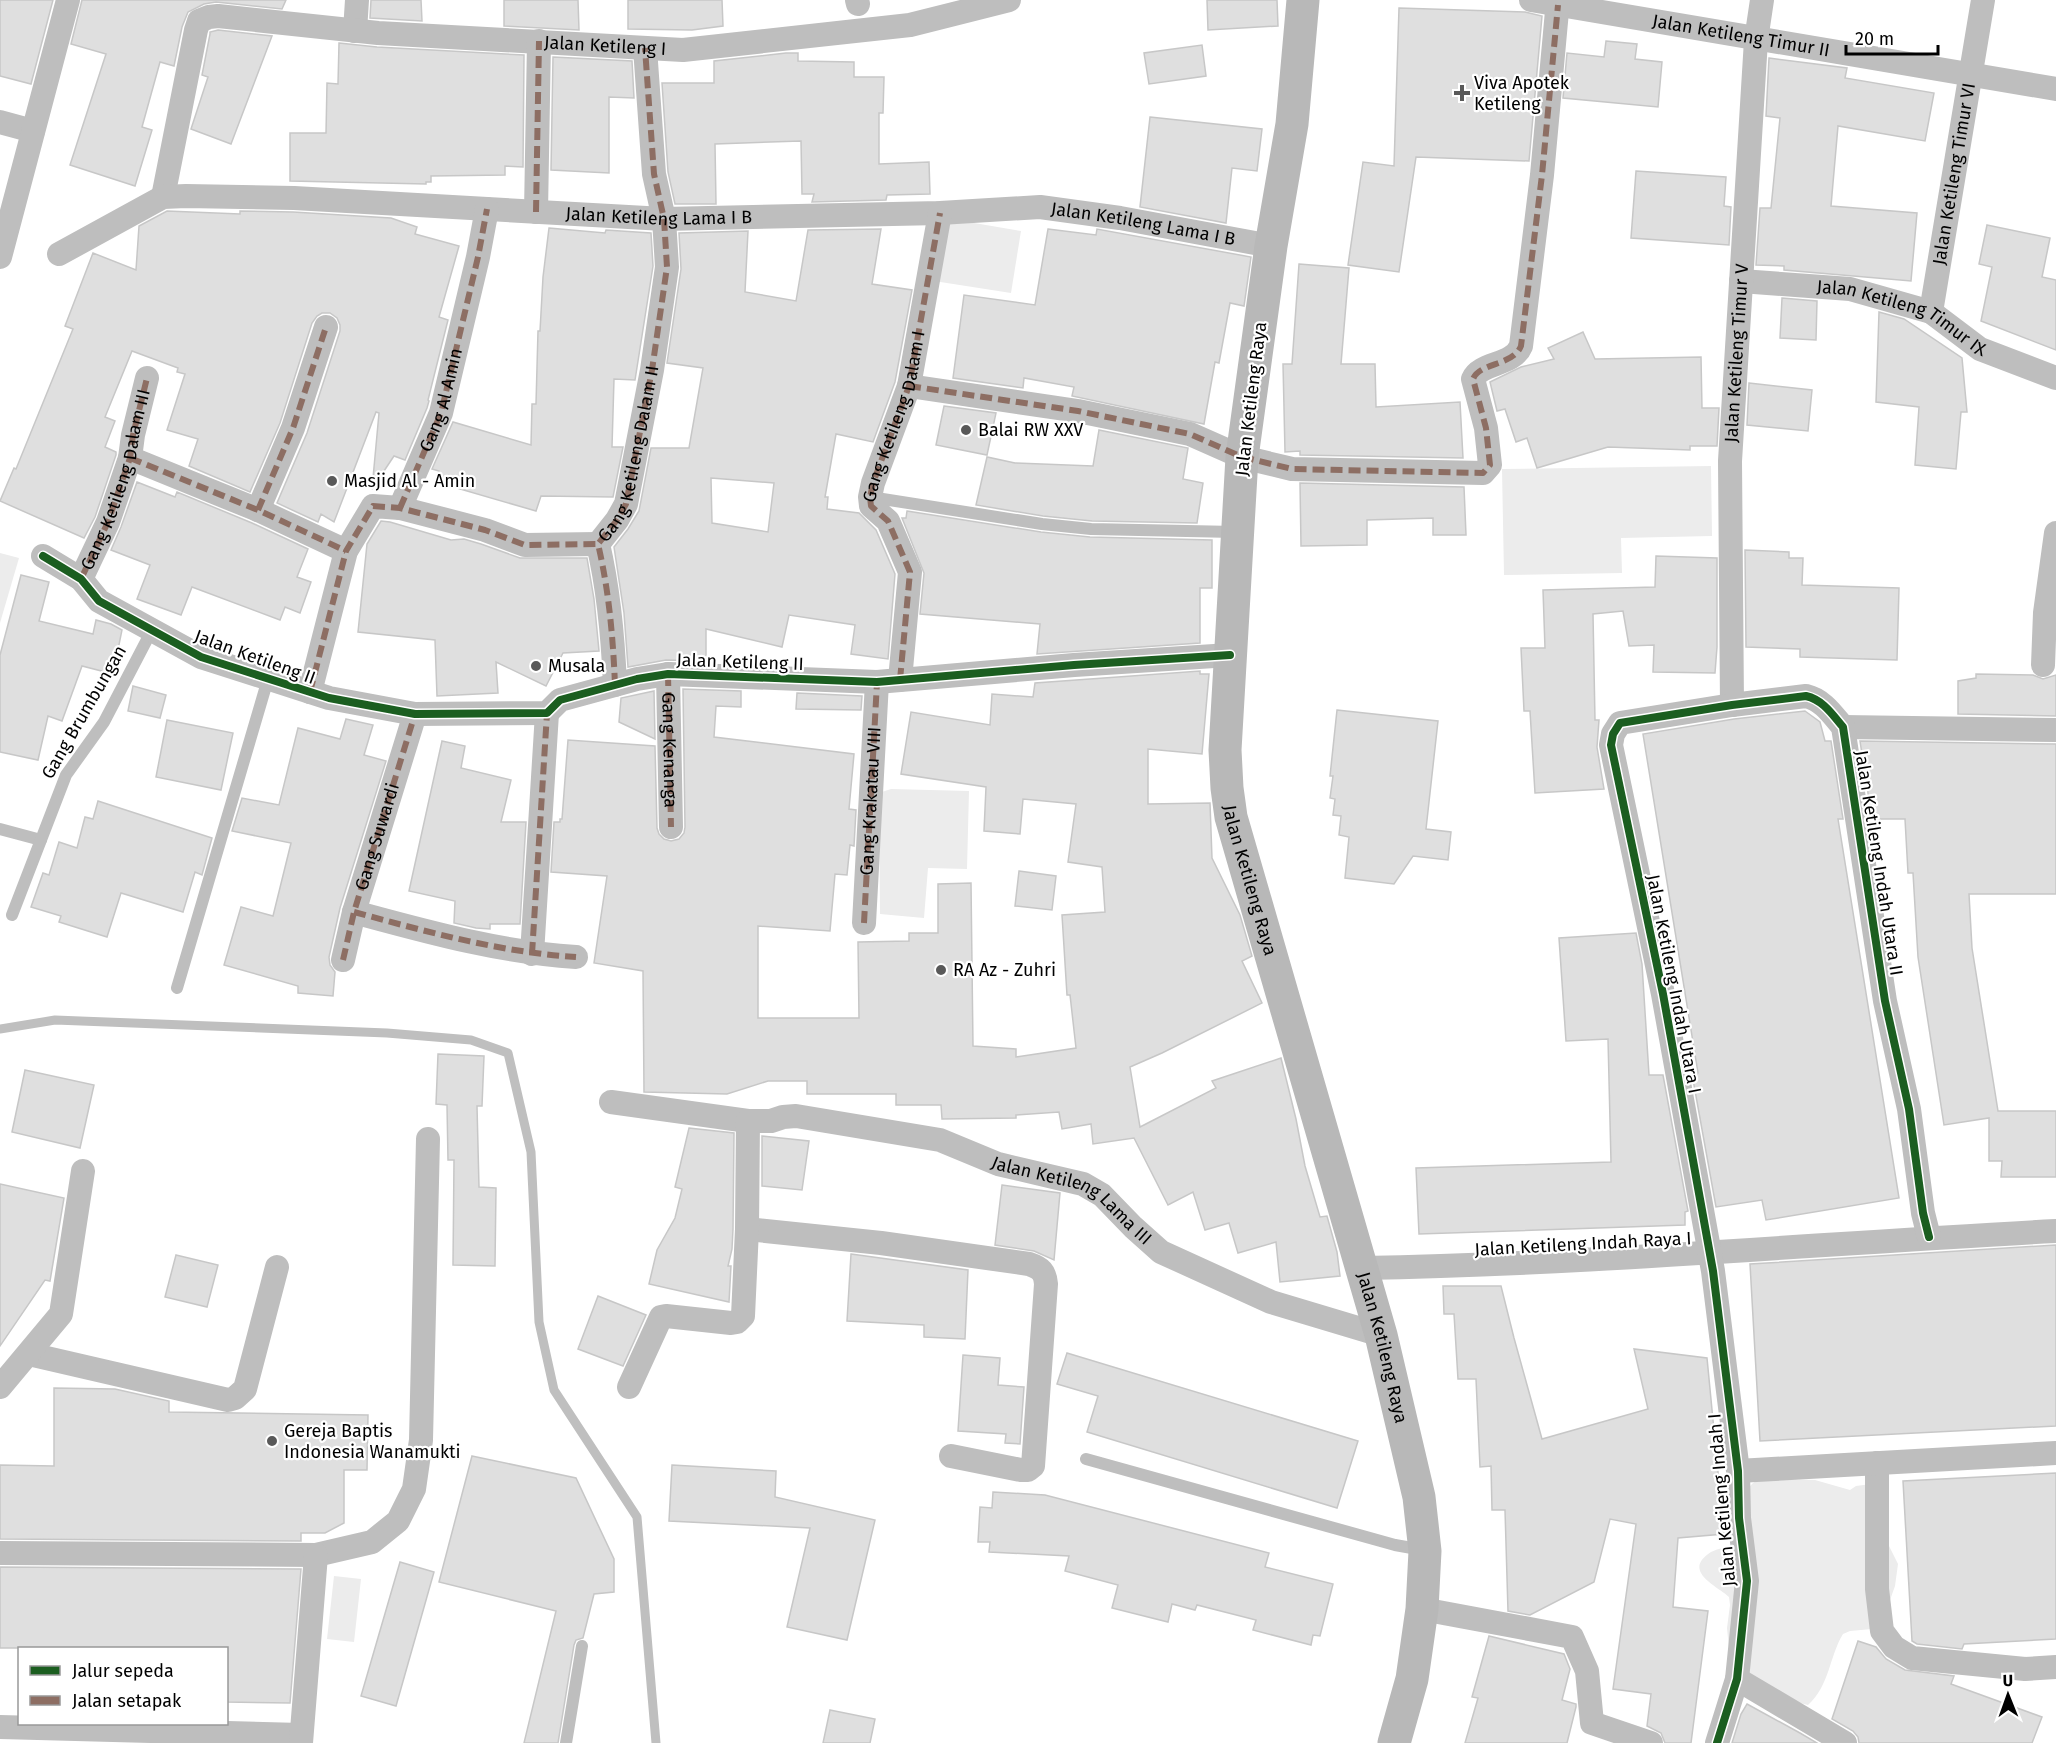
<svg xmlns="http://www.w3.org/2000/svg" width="2056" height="1743" viewBox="0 0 2056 1743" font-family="'Fira Sans',sans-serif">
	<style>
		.green { fill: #ececec }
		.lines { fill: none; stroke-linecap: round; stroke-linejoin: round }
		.stream { stroke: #bfbfbf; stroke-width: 9 }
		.building { fill: #dfdfdf; stroke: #c7c7c7; stroke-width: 1.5; fill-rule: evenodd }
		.service { stroke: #bebebe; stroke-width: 12 }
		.minor { stroke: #bebebe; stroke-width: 24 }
		.secondary { stroke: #b8b8b8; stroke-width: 33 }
		.quiet { stroke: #8d6e63; stroke-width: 6; stroke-dasharray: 12 6; stroke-linecap: butt }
		.cycleway-casing { stroke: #fff; stroke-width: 11 }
		.cycleway { stroke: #1b5e20; stroke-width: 8 }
		.poi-dot { fill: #595959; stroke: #fff; stroke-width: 2 }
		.labels { text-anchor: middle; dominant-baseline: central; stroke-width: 4.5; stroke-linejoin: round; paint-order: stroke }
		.street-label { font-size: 18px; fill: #000; stroke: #fff }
		.poi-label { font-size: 18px; fill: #000; stroke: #fff; text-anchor: start }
	</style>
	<rect width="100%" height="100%" fill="#fff"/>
	<g class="green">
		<polygon points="945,218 1021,231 1011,293 934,281"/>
		<polygon points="1711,466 1712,536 1621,538 1622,573 1504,575 1502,469"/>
		<polygon points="0,553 19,558 0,623"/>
		<polygon points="891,789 969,791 967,869 928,868 924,918 880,914 879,793"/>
		<path d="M1760,1479L1815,1480L1850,1490L1856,1486L1871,1484L1884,1536L1898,1564L1895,1586L1885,1614L1872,1629L1850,1631L1843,1634C1829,1657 1830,1685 1808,1705L1788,1700L1763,1688L1729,1649L1727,1628L1730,1605L1729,1597C1717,1586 1681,1571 1711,1552C1719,1548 1727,1548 1734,1543L1738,1499L1753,1483Z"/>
		<polygon points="334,1576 361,1579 354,1642 327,1639"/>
	</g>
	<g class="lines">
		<polyline class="stream" points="0,1029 55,1020 387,1033 471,1040 508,1053 531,1152 539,1322 554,1390 637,1517 656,1743"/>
	</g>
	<g class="building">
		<polygon points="0,0 53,0 31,84 0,76"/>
		<polygon points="82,0 286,0 282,9 216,2 204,4 188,12 182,27 174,66 160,62 142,127 152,130 135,186 70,165 106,54 71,44"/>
		<polygon points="371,0 421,0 422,21 370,18"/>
		<polygon points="504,0 578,0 579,30 504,26"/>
		<polygon points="628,0 722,0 723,26 692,30 628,29"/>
		<polygon points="1207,0 1277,0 1278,26 1208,30"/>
		<polygon points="1399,8 1525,12 1542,16 1529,161 1416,157 1399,272 1348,265 1363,162 1394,166"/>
		<polygon points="218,30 272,36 231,144 191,129 208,77 202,75 210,34 210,32"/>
		<polygon points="1606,41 1637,44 1635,59 1662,62 1658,107 1563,98 1567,53 1604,57"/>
		<polygon points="339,43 377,47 524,55 523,167 505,166 505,175 431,176 431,182 426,182 426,184 290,181 290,133 326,133 327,83 338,84"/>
		<polygon points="1202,45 1206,76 1149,84 1144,53"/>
		<polygon points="786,53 798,53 798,61 854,62 854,77 884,77 883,113 879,113 879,164 929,162 930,194 887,195 886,200 812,202 814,194 802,194 801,141 715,144 716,204 675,204 668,172 662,83 714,83 714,61"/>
		<polygon points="553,57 632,61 634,98 609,97 609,173 551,170"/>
		<polygon points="1769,58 1847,68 1845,78 1934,93 1925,141 1838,126 1831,206 1917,213 1911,281 1784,270 1784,266 1756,265 1760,208 1771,208 1780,118 1766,116"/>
		<polygon points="1150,117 1262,129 1257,171 1232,168 1226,223 1140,207"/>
		<polygon points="1636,171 1726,177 1724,206 1731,207 1729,245 1631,238"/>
		<polygon points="167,211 240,214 240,211 293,212 391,218 417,227 415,234 459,246 439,317 448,320 428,400 429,401 427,408 405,460 394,456 372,489 379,413 376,412 334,522 321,514 318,522 277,503 307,433 340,331 340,325 337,318 330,313 322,313 317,316 312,323 280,423 250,492 189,466 198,439 167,430 185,374 177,372 178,368 132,351 105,417 115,421 105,447 116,452 116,455 95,517 84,538 0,501 14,468 16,469 73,329 65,326 93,253 136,270 139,226"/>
		<polygon points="1987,225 2050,238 2042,277 2056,280 2056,350 1981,321 1992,267 1979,264"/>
		<polygon points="549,228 605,233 606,230 651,233 653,266 635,380 614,379 612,447 623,447 613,497 541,496 536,511 436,482 439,471 432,469 453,422 531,445 532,404 536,404 538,331 540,331 543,277"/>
		<path d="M881,229L872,284L912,290L895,382L873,442L836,434L825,497H828L827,509L859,513L876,530L895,574L888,659L851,654L855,625L789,615L782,647L706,629V661L666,660L628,667L624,613L614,547L628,529L639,511L651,448H689L703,368L667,363L681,269L679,233L748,231L745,292L796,301L808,230ZM711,478L774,483L768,532L712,523Z"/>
		<polygon points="1048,229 1096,235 1097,229 1251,257 1244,306 1230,303 1219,363 1215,362 1204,424 1072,396 1074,387 1024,378 1023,388 953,378 964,295 1035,305"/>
		<polygon points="1299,264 1349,268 1341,364 1375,364 1376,407 1460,402 1463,458 1300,455 1300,451 1285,452 1283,364 1292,364"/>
		<polygon points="1782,298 1817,301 1816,340 1780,338"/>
		<polygon points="1879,312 1904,319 1962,358 1967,412 1961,412 1956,469 1915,465 1919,407 1876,402"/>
		<polygon points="1583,332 1595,359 1701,357 1702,408 1719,408 1717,446 1690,446 1690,450 1608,447 1537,468 1527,438 1516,442 1505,409 1497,411 1490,382 1521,367 1554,359 1548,348"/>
		<polygon points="1749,383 1812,390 1808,431 1747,425"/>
		<polygon points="944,406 996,413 987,455 936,445"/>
		<polygon points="1099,430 1188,448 1183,479 1203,483 1197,523 1092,521 1043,516 976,505 987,457 1015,463 1093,466"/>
		<polygon points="137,482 175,497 177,492 252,523 308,549 297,577 311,582 300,613 285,607 280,620 192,587 181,615 137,599 150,565 111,550 121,527"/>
		<polygon points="1300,483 1464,487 1466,535 1433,535 1433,518 1367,520 1367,545 1301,546"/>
		<polygon points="907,511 1041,532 1090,537 1212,540 1212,588 1200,588 1200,643 1037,654 1040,624 920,614 924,573 902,518 906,518"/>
		<polygon points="381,521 390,522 451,540 464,539 481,544 520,558 587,558 594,599 599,651 563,653 546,686 496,662 498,693 437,696 435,640 358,632 367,544"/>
		<polygon points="1745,550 1789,552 1789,558 1803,558 1802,585 1899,588 1897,660 1800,657 1800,649 1746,647"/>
		<polygon points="1656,556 1717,558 1717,647 1715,673 1653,672 1654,645 1629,646 1623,611 1593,614 1595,720 1599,720 1597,747 1604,789 1535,793 1530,711 1524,711 1521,648 1545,648 1543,590 1655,587"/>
		<polygon points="21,575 49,582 39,621 93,634 96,620 111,624 122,630 113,674 82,666 62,721 48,716 38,760 0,752 0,655"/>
		<polygon points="1200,671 1200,674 1209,674 1202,754 1148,749 1148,804 1210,803 1212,858 1240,915 1252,956 1242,961 1262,1003 1162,1053 1130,1067 1140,1127 1216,1088 1212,1081 1281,1058 1296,1119 1305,1166 1320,1217 1327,1216 1337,1252 1340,1276 1280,1282 1276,1242 1238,1253 1229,1223 1205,1230 1193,1192 1168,1205 1134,1138 1093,1144 1091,1124 1062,1129 1059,1112 1016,1115 1016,1118 942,1119 941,1105 896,1105 896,1094 807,1094 807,1081 768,1081 727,1094 644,1092 643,971 594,963 607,876 551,872 554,822 560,822 560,819 562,819 568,740 655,746 657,828 659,834 664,839 671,841 679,839 684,833 685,827 683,689 741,691 741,707 716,706 714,737 854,754 849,809 856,810 854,846 850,845 847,875 835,874 830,931 758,926 758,1018 859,1018 858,942 909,941 909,933 938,933 938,884 971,883 973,1046 1016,1049 1016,1057 1076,1048 1070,995 1067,995 1062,915 1105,912 1102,867 1068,862 1076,804 1023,799 1020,834 984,831 986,787 901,774 911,712 990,725 992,694 1033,697 1035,683"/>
		<polygon points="1976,674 2033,675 2043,679 2056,675 2056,716 1958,714 1958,681 1976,678"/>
		<polygon points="133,686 166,695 160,718 128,711"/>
		<polygon points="654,691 655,739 619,722 621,698"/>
		<polygon points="797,693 862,696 861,710 796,709"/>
		<polygon points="1337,710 1438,721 1426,829 1451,832 1448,860 1413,856 1394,884 1345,878 1349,837 1339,835 1341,816 1333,815 1335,799 1330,798 1333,776 1330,776"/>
		<polygon points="1805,711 1820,722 1825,741 1831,741 1843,819 1838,819 1899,1198 1766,1220 1762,1200 1716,1207 1692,1074 1698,1073 1643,734 1734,719"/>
		<polygon points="346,719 373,725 364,755 386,761 340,908 329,957 330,965 335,972 333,996 298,993 298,986 224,965 241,907 273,916 291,843 232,831 242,798 279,805 298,728 340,739"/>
		<polygon points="167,720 233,733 221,790 156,777"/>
		<polygon points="442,741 465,746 461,768 511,780 501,822 526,822 520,924 490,924 490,929 476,928 454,923 455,901 409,891"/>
		<polygon points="1860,741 2056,744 2056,894 1969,894 1972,948 1998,1111 2056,1111 2056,1177 2001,1177 2002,1161 1989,1161 1989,1118 1944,1125 1918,957 1913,873 1908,873 1905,819 1872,819"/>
		<polygon points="98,801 212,838 202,875 195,872 183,912 121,893 107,937 59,922 61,916 31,907 43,873 49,875 59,842 77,848 85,817 93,819"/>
		<polygon points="1019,871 1056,876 1052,910 1015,906"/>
		<polygon points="1636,933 1642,964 1649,1075 1663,1075 1688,1211 1685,1212 1685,1225 1419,1234 1416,1168 1611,1162 1608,1039 1566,1041 1559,938"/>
		<polygon points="438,1054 484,1056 482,1106 477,1106 479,1187 496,1188 495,1266 453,1265 454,1160 448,1160 447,1105 436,1104"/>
		<polygon points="25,1070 94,1085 80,1148 12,1132"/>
		<polygon points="689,1128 734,1133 733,1229 732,1249 728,1266 731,1266 729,1302 649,1284 657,1250 675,1218 682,1189 675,1187"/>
		<polygon points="762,1136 809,1141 802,1190 762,1186"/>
		<polygon points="0,1184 64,1198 50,1281 45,1280 0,1346"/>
		<polygon points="1002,1185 1060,1193 1054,1260 1034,1251 995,1245"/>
		<polygon points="2056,1245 2056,1426 1760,1441 1750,1264"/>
		<polygon points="851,1254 968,1270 965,1339 924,1337 924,1325 847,1321"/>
		<polygon points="176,1255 218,1265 207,1307 165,1297"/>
		<polygon points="1443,1286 1501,1286 1514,1338 1542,1439 1648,1409 1634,1349 1707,1358 1724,1534 1678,1538 1673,1607 1708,1611 1691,1743 1665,1743 1661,1733 1647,1726 1651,1694 1613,1689 1636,1524 1610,1519 1594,1582 1530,1615 1508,1611 1505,1510 1492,1510 1491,1466 1480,1467 1476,1379 1458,1379 1454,1314 1444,1314"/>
		<polygon points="598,1296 646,1315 623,1366 578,1349"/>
		<polygon points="1067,1353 1358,1441 1337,1508 1087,1432 1098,1396 1057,1384"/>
		<polygon points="963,1355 1000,1358 998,1385 1024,1387 1020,1444 1005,1443 1006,1434 958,1431"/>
		<polygon points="54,1388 115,1389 169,1401 169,1412 368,1415 367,1470 344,1470 344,1523 325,1533 301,1533 301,1541 0,1539 0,1465 54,1466"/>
		<polygon points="472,1456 576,1478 614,1559 614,1592 594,1594 583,1638 576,1640 574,1645 558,1743 524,1743 556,1611 439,1582"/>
		<polygon points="672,1465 776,1471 775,1497 875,1520 847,1640 787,1627 810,1528 669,1521"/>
		<polygon points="2056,1473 2056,1639 1964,1644 1962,1649 1917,1644 1912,1641 1903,1481"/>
		<polygon points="993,1492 1045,1495 1269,1553 1265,1567 1333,1584 1320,1636 1313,1635 1311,1645 1253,1630 1256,1620 1197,1605 1195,1610 1172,1604 1168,1622 1112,1608 1118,1585 1065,1571 1069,1556 989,1552 990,1542 978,1542 980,1507 992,1508"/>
		<polygon points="400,1562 434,1572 396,1706 361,1696"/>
		<polygon points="0,1567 301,1569 290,1703 226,1702 226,1648 0,1648"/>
		<polygon points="1489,1636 1564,1654 1570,1669 1562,1700 1576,1704 1576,1707 1567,1743 1465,1743 1478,1698 1472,1697"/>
		<polygon points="1858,1641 1876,1647 1886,1659 1905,1670 1954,1676 1951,1684 2042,1717 2032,1743 1859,1743 1858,1737 1853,1731 1832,1719"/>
		<polygon points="1747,1704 1800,1733 1817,1743 1732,1743 1741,1714"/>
		<polygon points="830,1710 875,1719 870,1743 823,1743"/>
	</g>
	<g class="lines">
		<g class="service">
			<polyline points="870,497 1042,524 1091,529 1235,532"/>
			<polyline points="0,829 41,840"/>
			<polyline points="12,915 66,775 104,722 152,630"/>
			<polyline points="177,988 268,679"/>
			<polyline points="1086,1459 1395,1545 1423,1550"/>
			<polyline points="566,1743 582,1646"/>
		</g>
		<g class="minor">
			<polyline points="857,0 858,4"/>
			<path id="s1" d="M1531,0L2056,89"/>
			<polyline points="355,31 357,0"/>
			<polyline points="0,122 33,131"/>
			<path id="s2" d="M163,197L196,30L199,21L209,17L218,16L378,33L683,50L910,25L1009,0"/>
			<polyline points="536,212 539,41"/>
			<path id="s3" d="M59,254L163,197L186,196L294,198L664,219L940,213L1040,207L1120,218L1271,246"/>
			<polyline points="0,257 68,0"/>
			<path id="s4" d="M1741,281L1850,289L1931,312L1980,349L2056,378"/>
			<path id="s5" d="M1931,312L1983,0"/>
			<path d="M909,386L1078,411L1190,434L1242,457L1292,469L1483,473L1490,465L1486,428L1473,379C1480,362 1513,366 1521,346L1542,175L1558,0"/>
			<polyline points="130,458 258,510 346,551"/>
			<path id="s6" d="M400,508L441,413L478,257L487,209"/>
			<polyline points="258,510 293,428 326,327"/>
			<polyline points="43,556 81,579 99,601 201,657 329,698 415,714 547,713 560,700 637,679 668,674 877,682 1074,665 1230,655"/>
			<path id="s7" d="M81,579L108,522L130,458L133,435L147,378"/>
			<polyline points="2043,665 2045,613 2056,533"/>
			<polyline points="668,674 671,827"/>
			<polyline points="900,680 910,572 888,521 871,506 870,497 873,483 909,386 940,213"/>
			<path id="s8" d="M615,685C613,637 609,591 598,544L617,520L626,504L652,370L667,267L664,219L654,174L645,48"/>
			<polyline points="310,692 346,551 373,506 400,508 485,530 525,545 598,544"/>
			<path id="s9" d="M1732,705L1730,461L1756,40L1762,0"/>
			<polyline points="1843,727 2056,730"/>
			<path d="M354,912C428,932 499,952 576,957"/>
			<polyline points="864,923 877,682"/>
			<polyline points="532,954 547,713"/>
			<polyline points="343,960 354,912 415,714"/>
			<polyline points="611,1102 748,1121"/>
			<path d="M747,1229L881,1243L1029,1264C1041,1268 1045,1272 1046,1284L1033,1466L1028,1470H1021L951,1456"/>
			<path d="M1362,1268C1594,1264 1825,1243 2056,1231"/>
			<polyline points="29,1354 228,1400 235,1398 245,1389 277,1267"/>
			<polyline points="0,1387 61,1314 83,1171"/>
			<path id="s10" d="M629,1387L661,1317L666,1316L731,1323L737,1322L743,1316L747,1229L748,1121H771L783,1117L796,1116L940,1140L998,1164L1083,1184L1102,1195L1133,1227L1161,1252L1271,1302L1381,1335"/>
			<polyline points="1877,1463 1877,1589 1882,1631 1894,1647 1912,1658 2025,1669 2056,1667"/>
			<polyline points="1738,1471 2056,1453"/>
			<polyline points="0,1553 316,1555 372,1542 398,1521 414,1489 421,1440 428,1139"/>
			<polyline points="1422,1609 1572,1637 1587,1671 1592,1723 1651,1743"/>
			<polyline points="1737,1679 1845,1743"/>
			<polyline points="0,1727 301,1735"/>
			<polyline points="301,1743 316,1555"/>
			<path d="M1717,1743L1737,1679L1747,1581L1739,1518L1738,1471L1713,1271L1663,994L1611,745L1613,734L1620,723L1732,705L1806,696C1823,700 1832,714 1843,727L1885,1001L1909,1109L1923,1213L1929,1237"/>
		</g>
		<path class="secondary" id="s11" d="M1303,0L1292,124L1271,246L1242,457L1225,750L1227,788L1231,817L1381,1335L1419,1497L1425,1551L1422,1609L1412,1679L1394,1743"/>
		<g class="quiet">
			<polyline points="536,212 539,41"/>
			<path d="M909,386L1078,411L1190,434L1242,457L1292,469L1483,473L1490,465L1486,428L1473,379C1480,362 1513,366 1521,346L1542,175L1558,5"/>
			<polyline points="130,458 258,510 346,551"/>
			<polyline points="400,508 441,413 478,257 487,209"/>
			<polyline points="258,510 293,428 326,327"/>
			<polyline points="81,579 108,522 130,458 133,435 147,378"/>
			<path id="s12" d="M668,674L671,827"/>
			<path id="s13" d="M900,680L910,572L888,521L871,506L870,497L873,483L909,386L940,213"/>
			<path d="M615,685C613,637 609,591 598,544L617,520L626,504L652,370L667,267L664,219L654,174L645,48"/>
			<polyline points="310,692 346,551 373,506 400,508 485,530 525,545 598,544"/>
			<path d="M354,912C428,932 499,952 576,957"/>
			<path id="s14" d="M864,923L877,682"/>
			<polyline points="532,954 547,713"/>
			<path id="s15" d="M343,960L354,912L415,714"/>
		</g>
		<g class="cycleway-casing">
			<g id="cycleway">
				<polyline points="43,556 81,579 99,601 201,657 329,698 415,714 547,713 560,700 637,679 668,674 877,682 1074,665 1230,655"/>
				<path d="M1717,1743L1737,1679L1747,1581L1739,1518L1738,1471L1713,1271L1663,994L1611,745L1613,734L1620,723L1732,705L1806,696C1823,700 1832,714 1843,727L1885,1001L1909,1109L1923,1213L1929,1237"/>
			</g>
		</g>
		<use href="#cycleway" class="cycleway"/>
	</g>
	<g class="poi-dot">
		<path d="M1459 84h6v6h6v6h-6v6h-6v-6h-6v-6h6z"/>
		<circle cx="966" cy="430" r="6"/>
		<circle cx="332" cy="481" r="6"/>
		<circle cx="536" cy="666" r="6"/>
		<circle cx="941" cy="970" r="6"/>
		<circle cx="272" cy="1441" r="6"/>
	</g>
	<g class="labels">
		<g class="street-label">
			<text stroke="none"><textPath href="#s1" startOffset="213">Jalan Ketileng Timur II</textPath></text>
			<text stroke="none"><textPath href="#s2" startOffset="588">Jalan Ketileng I</textPath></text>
			<text stroke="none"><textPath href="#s5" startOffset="140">Jalan Ketileng Timur VI</textPath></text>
			<text stroke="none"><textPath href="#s3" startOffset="615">Jalan Ketileng Lama I B</textPath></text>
			<text stroke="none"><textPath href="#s3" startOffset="1101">Jalan Ketileng Lama I B</textPath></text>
			<text stroke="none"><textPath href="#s4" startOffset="168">Jalan Ketileng Timur IX</textPath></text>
			<text stroke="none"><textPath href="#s9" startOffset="352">Jalan Ketileng Timur V</textPath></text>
			<text transform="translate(1251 399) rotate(-83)">Jalan Ketileng Raya</text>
			<text stroke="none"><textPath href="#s6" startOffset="116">Gang Al Amin</textPath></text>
			<text stroke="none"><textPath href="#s13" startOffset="280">Gang Ketileng Dalam I</textPath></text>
			<text stroke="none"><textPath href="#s8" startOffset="240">Gang Ketileng Dalam II</textPath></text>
			<text stroke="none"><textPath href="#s7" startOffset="106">Gang Ketileng Dalam III</textPath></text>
			<text transform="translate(255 657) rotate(20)">Jalan Ketileng II</text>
			<text transform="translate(740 662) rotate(2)">Jalan Ketileng II</text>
			<text transform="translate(84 712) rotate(-60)">Gang Brumbungan</text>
			<text stroke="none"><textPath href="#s12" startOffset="76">Gang Kenanga</textPath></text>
			<text stroke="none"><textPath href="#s14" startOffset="122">Gang Krakatau VIII</textPath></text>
			<text stroke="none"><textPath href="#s15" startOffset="128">Gang Suwardi</textPath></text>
			<text transform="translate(1879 863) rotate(81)">Jalan Ketileng Indah Utara II</text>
			<text stroke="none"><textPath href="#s11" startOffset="888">Jalan Ketileng Raya</textPath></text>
			<text transform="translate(1674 984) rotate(79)">Jalan Ketileng Indah Utara I</text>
			<text stroke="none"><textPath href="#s10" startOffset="699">Jalan Ketileng Lama III</textPath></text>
			<text transform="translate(1583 1244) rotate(-3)">Jalan Ketileng Indah Raya I</text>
			<text stroke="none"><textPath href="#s11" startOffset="1374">Jalan Ketileng Raya</textPath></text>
			<text transform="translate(1722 1500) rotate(-95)">Jalan Ketileng Indah I</text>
		</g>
		<g class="poi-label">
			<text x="1474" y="83">Viva Apotek<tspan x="1474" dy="21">Ketileng</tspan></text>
			<text x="978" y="430">Balai RW XXV</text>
			<text x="344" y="481">Masjid Al - Amin</text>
			<text x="548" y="666">Musala</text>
			<text x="953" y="970">RA Az - Zuhri</text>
			<text x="284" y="1431">Gereja Baptis<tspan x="284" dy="21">Indonesia Wanamukti</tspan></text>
		</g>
	</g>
	<rect x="18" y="1647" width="210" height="78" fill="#ffffff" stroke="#999999" stroke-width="1.5"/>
	<rect x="30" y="1666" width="30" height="9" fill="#1b5e20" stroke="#999999" stroke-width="1.5"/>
	<text x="72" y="1677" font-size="18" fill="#000000">Jalur sepeda</text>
	<rect x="30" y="1696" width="30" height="9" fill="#8d6e63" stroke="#999999" stroke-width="1.5"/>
	<text x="72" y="1707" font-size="18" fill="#000000">Jalan setapak</text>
	<g transform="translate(2008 1695) rotate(359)" stroke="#ffffff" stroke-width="4.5" paint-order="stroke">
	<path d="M0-4.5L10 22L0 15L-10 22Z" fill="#000000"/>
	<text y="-9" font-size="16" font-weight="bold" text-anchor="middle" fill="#000000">U</text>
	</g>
	<path d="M1846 45v9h92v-9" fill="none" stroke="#000000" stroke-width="3"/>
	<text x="1855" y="45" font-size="18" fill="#000000" stroke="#ffffff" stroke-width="4.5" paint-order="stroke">20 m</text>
</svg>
